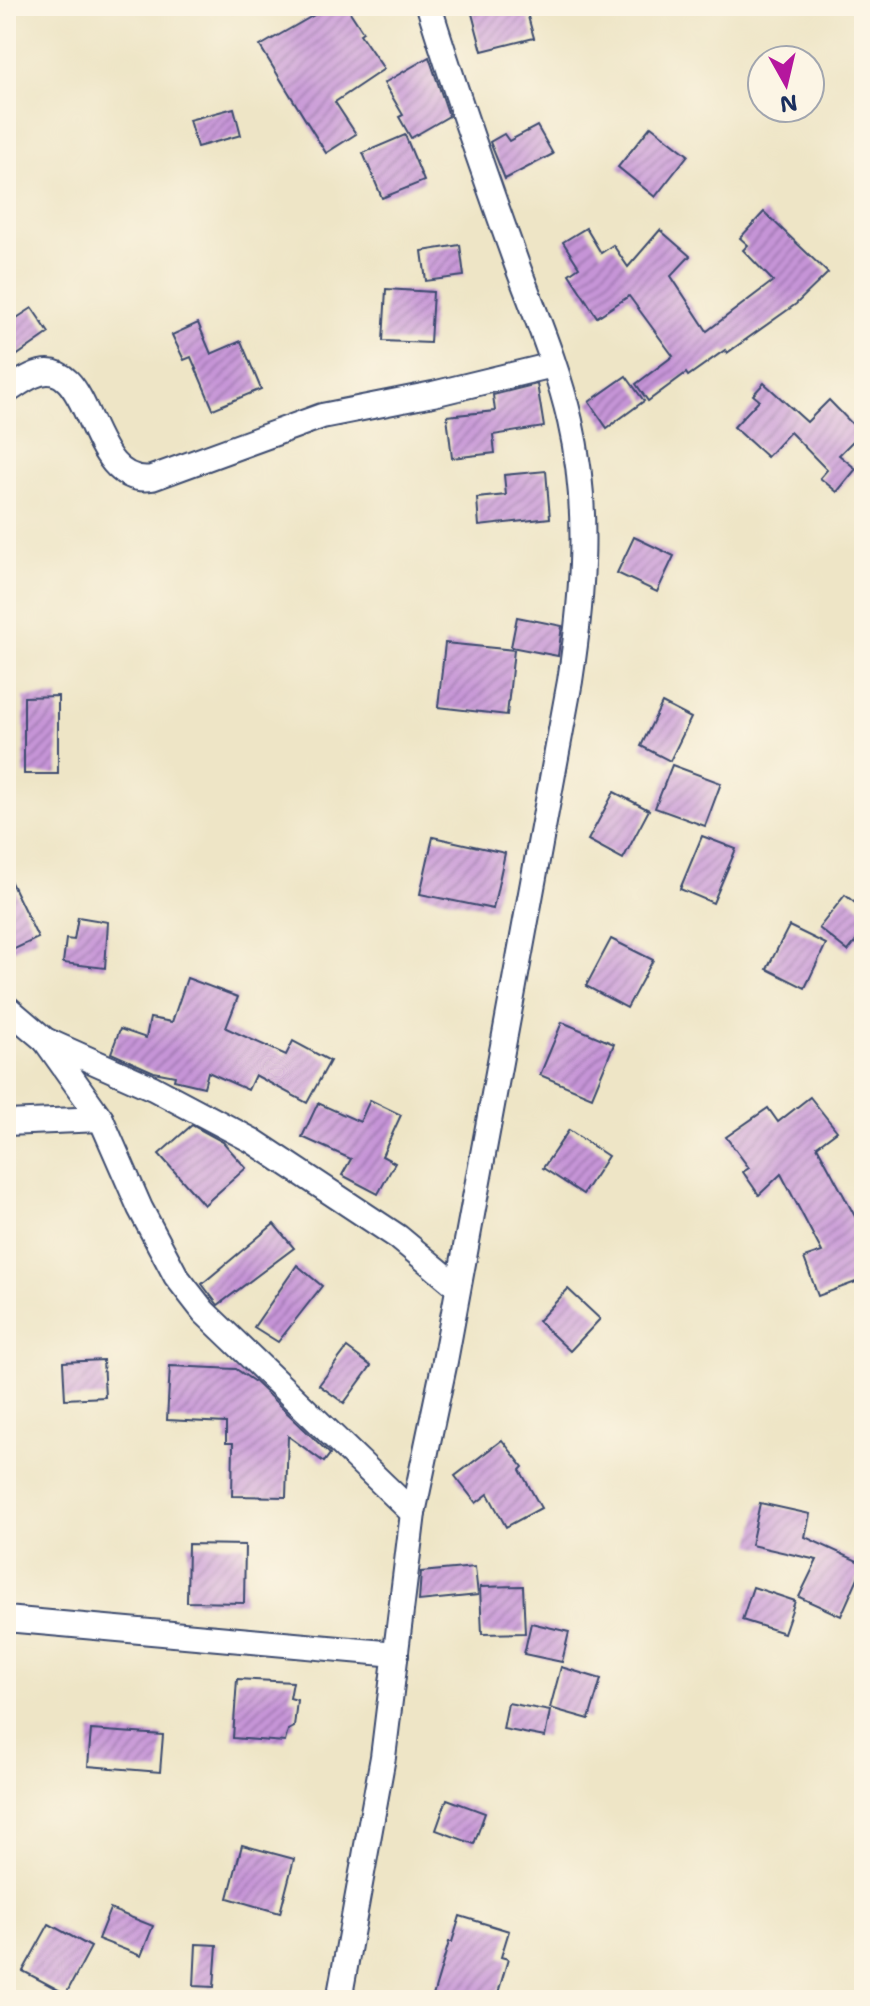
<svg xmlns="http://www.w3.org/2000/svg" width="870" height="2006" font-family="'Shantell Sans',sans-serif">
  <defs>
    <pattern id="building-hatch" width="6" height="6" patternUnits="userSpaceOnUse" patternTransform="scale(2)"><rect width="6" height="6" fill="#c694d7"/><path d="M-1 1l2-2M0 6l6-6M5 7l2-2" fill="none" stroke="#a079b2"/></pattern>
  </defs>
  <rect width="100%" height="100%" fill="#fcf5e5"/>
  <filter id="ink" filterUnits="userSpaceOnUse"><feTurbulence type="fractalNoise" baseFrequency=".0125" numOctaves="2"/><feDisplacementMap in="SourceGraphic" scale="16" xChannelSelector="R" yChannelSelector="G"/><feConvolveMatrix kernelMatrix="1 2 1 2 8 2 1 2 1" color-interpolation-filters="sRGB"/></filter>
  <filter id="wash" filterUnits="userSpaceOnUse"><feTurbulence type="fractalNoise" baseFrequency=".006" numOctaves="4" result="noise"/><feDisplacementMap in="SourceGraphic" scale="32" xChannelSelector="R" yChannelSelector="G"/><feGaussianBlur stdDeviation="1.8" result="paint"/><feColorMatrix in="noise" values="0 0 0 0 0 0 0 0 0 0 0 0 0 0 0 0 0 1.4 0 .05"/><feComposite in="paint" operator="in"/></filter>
  <g filter="url(#wash)">
    <rect width="100%" height="100%" fill="#eee5c6"/>
    <g id="blocks">
      <g fill="url(#building-hatch)">
        <path d="M 330,6 L 346,6 L 363,32 L 360,34 L 384,69 L 335,102 L 356,134 L 326,153 L 260,46 Z"/>
        <path d="M 470,6 L 525,6 L 534,38 L 482,51 Z"/>
        <path d="M 429,57 L 449,116 L 411,138 L 399,117 L 403,115 L 384,83 Z"/>
        <path d="M 234,108 L 241,135 L 197,147 L 189,120 Z"/>
        <path d="M 537,126 L 553,154 L 505,179 L 490,142 L 504,134 L 509,141 Z"/>
        <path d="M 651,126 L 688,155 L 655,197 L 618,167 Z"/>
        <path d="M 405,135 L 424,181 L 382,198 L 363,153 Z"/>
        <path d="M 764,212 L 828,273 L 796,304 L 727,353 L 725,350 L 688,376 L 686,373 L 648,401 L 636,384 L 673,356 L 629,296 L 597,317 L 569,274 L 579,267 L 563,242 L 586,228 L 601,253 L 613,245 L 628,267 L 660,230 L 690,256 L 671,276 L 707,331 L 773,281 L 743,250 L 748,245 L 740,238 Z"/>
        <path d="M 460,245 L 464,276 L 426,281 L 422,251 Z"/>
        <path d="M 386,289 L 433,292 L 430,343 L 383,341 Z"/>
        <path d="M 32,308 L 49,333 L 6,363 L 6,325 Z"/>
        <path d="M 198,323 L 211,354 L 241,341 L 261,389 L 213,409 L 191,357 L 184,360 L 172,335 Z"/>
        <path d="M 626,376 L 644,401 L 607,428 L 589,402 Z"/>
        <path d="M 764,383 L 807,422 L 829,400 L 861,433 L 839,455 L 856,469 L 837,492 L 820,478 L 827,470 L 790,432 L 767,457 L 734,427 L 759,400 L 753,395 Z"/>
        <path d="M 537,384 L 544,427 L 493,435 L 495,453 L 452,458 L 447,416 L 495,411 L 493,395 Z"/>
        <path d="M 546,471 L 550,518 L 479,526 L 477,498 L 506,495 L 504,475 Z"/>
        <path d="M 634,537 L 674,556 L 657,592 L 617,573 Z"/>
        <path d="M 517,617 L 562,626 L 558,656 L 511,647 Z"/>
        <path d="M 445,643 L 514,650 L 507,715 L 438,707 Z"/>
        <path d="M 58,696 L 58,774 L 24,774 L 24,697 Z"/>
        <path d="M 662,703 L 691,718 L 670,761 L 641,746 Z"/>
        <path d="M 672,765 L 721,783 L 705,826 L 655,808 Z"/>
        <path d="M 614,792 L 649,810 L 623,859 L 588,840 Z"/>
        <path d="M 702,836 L 736,849 L 713,903 L 680,889 Z"/>
        <path d="M 433,837 L 505,853 L 493,909 L 420,894 Z"/>
        <path d="M 6,872 L 38,938 L 6,953 Z"/>
        <path d="M 845,895 L 864,910 L 864,931 L 848,951 L 819,928 Z"/>
        <path d="M 78,917 L 108,922 L 105,968 L 63,963 L 66,939 L 74,940 Z"/>
        <path d="M 789,926 L 826,944 L 805,988 L 767,969 Z"/>
        <path d="M 611,939 L 653,960 L 627,1008 L 586,986 Z"/>
        <path d="M 187,978 L 238,997 L 226,1028 L 286,1055 L 293,1041 L 330,1061 L 307,1103 L 255,1075 L 248,1090 L 208,1072 L 204,1087 L 174,1080 L 175,1076 L 154,1072 L 111,1053 L 120,1029 L 146,1038 L 150,1018 L 172,1022 Z"/>
        <path d="M 562,1022 L 614,1044 L 592,1097 L 540,1075 Z"/>
        <path d="M 810,1097 L 837,1131 L 817,1146 L 864,1233 L 864,1279 L 818,1296 L 804,1258 L 822,1252 L 781,1174 L 759,1195 L 743,1172 L 749,1168 L 726,1137 L 768,1108 L 778,1122 Z"/>
        <path d="M 370,1100 L 401,1115 L 382,1156 L 395,1163 L 378,1194 L 342,1175 L 351,1159 L 302,1137 L 318,1103 L 360,1122 Z"/>
        <path d="M 192,1125 L 223,1142 L 246,1168 L 204,1205 L 159,1154 Z"/>
        <path d="M 569,1130 L 608,1156 L 583,1194 L 543,1168 Z"/>
        <path d="M 274,1224 L 294,1248 L 218,1305 L 202,1284 Z"/>
        <path d="M 297,1265 L 322,1286 L 278,1342 L 254,1327 Z"/>
        <path d="M 568,1289 L 600,1319 L 570,1351 L 538,1321 Z"/>
        <path d="M 347,1348 L 371,1366 L 344,1403 L 319,1385 Z"/>
        <path d="M 103,1360 L 105,1397 L 65,1399 L 63,1362 Z"/>
        <path d="M 170,1366 L 236,1369 L 255,1382 L 330,1454 L 324,1462 L 288,1436 L 286,1497 L 232,1496 L 233,1443 L 226,1443 L 226,1423 L 167,1420 Z"/>
        <path d="M 502,1440 L 523,1467 L 520,1470 L 541,1508 L 506,1527 L 488,1494 L 476,1503 L 455,1476 Z"/>
        <path d="M 760,1503 L 810,1514 L 805,1537 L 864,1564 L 841,1616 L 799,1597 L 817,1560 L 751,1545 Z"/>
        <path d="M 188,1544 L 245,1545 L 244,1603 L 187,1602 Z"/>
        <path d="M 475,1567 L 478,1595 L 419,1601 L 421,1572 Z"/>
        <path d="M 523,1586 L 525,1633 L 482,1634 L 480,1587 Z"/>
        <path d="M 753,1587 L 795,1601 L 784,1633 L 742,1620 Z"/>
        <path d="M 531,1623 L 569,1632 L 562,1662 L 524,1654 Z"/>
        <path d="M 561,1667 L 601,1679 L 589,1719 L 550,1708 Z"/>
        <path d="M 237,1679 L 293,1682 L 290,1698 L 297,1700 L 294,1727 L 288,1730 L 285,1742 L 233,1738 Z"/>
        <path d="M 508,1703 L 550,1711 L 545,1737 L 503,1729 Z"/>
        <path d="M 91,1730 L 163,1735 L 160,1772 L 88,1766 Z"/>
        <path d="M 447,1799 L 485,1813 L 474,1844 L 436,1830 Z"/>
        <path d="M 242,1845 L 294,1859 L 280,1913 L 228,1898 Z"/>
        <path d="M 110,1909 L 153,1926 L 141,1956 L 98,1939 Z"/>
        <path d="M 460,1916 L 509,1931 L 501,1957 L 508,1959 L 496,2000 L 448,2000 L 433,1996 L 449,1942 L 452,1942 Z"/>
        <path d="M 49,1924 L 91,1947 L 66,1994 L 23,1971 Z"/>
        <path d="M 196,1944 L 217,1945 L 214,1987 L 194,1986 Z"/>
      </g>
    </g>
  </g>
  <g filter="url(#ink)">
    <use href="#blocks" fill-opacity="0" stroke="#3b4a6e" stroke-width="2"/>
    <g fill="none" stroke-linecap="round" stroke-linejoin="round">
      <defs>
        <g id="street">
          <path d="M 6,392 C 14,387 23,380 32,376 C 95,347 84,488 152,478 L 322,416 L 433,394 L 553,365"/>
          <path d="M 6,1007 L 45,1040 L 153,1088 L 253,1141 L 398,1237 L 458,1287"/>
          <path d="M 45,1040 L 101,1119 L 140,1208 L 176,1276 L 204,1312 L 413,1513"/>
          <path d="M 6,1123 L 101,1119"/>
          <path d="M 6,1619 L 396,1654"/>
          <path d="M 339,2000 L 383,1757 L 413,1513 L 445,1361 L 570,681 C 583,595 590,507 570,421 C 558,368 536,316 517,265 C 486,179 456,94 429,6"/>
        </g>
      </defs>
      <use href="#street" stroke="#3b4a6e" stroke-width="28"/>
      <use href="#street" stroke="#fff" stroke-width="24"/>
    </g>
  </g>
  <rect width="870" height="2006" fill="none" stroke="#fcf5e5" stroke-width="32"/>
  <g transform="translate(786 84) rotate(172)"><circle r="38" fill="#fcf5e5" stroke="#a2a6af" stroke-width="2"/>
  <path d="M0-6L14 30L0 20L-14 30Z" fill="#b5179e"/>
  <text y="-12" font-size="22" font-weight="bold" text-anchor="middle" fill="#1b2f5e">N</text>
  </g>
</svg>
